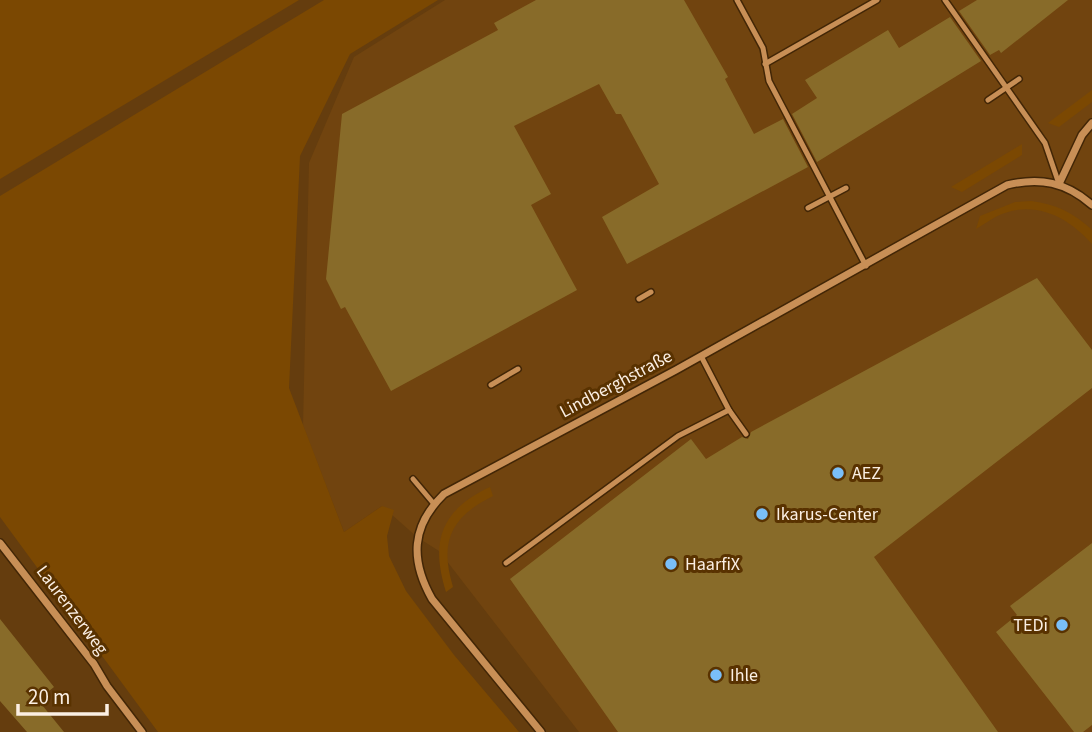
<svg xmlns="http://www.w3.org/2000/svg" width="1092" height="732" font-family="'Source Sans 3',sans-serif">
  <rect width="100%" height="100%" fill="#653d0e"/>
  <path fill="#71440f" d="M 445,0 L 1092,0 L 1092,732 L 579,732 L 439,551 L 417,537 L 382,506 L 344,532 L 303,426 L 309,163 L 354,57 Z"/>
  <g fill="#7b4802">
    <path d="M 0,0 L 299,0 L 0,179 Z"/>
    <path d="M 324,0 L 438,0 L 350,54 L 300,156 L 289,388 L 344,532 L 382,506 L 394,510 L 387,536 L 389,556 L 406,591 L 454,655 L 519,732 L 158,732 L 0,517 L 0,196 Z"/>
    <path d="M 1092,90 L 1092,102 L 1059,127 L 1048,123 Z"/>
    <path d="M 1022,144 L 1022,155 L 962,192 L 951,187 Z"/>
    <path d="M 1031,201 C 1056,204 1074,213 1092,230 L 1092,244 C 1070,219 1039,201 1005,213 C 995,216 985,224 976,229 L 980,216 L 1015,202 Z"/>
    <path d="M 490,487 L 493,496 C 451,517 439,541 453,587 L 446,592 C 430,541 441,510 490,487 Z"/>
  </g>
  <g fill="#886b29">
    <path d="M 536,0 L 684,0 L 728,77 L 725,79 L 754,134 L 783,119 L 808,167 L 627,264 L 602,217 L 659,184 L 621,114 L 616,114 L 599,84 L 514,126 L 551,194 L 531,205 L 577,290 L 391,391 L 345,307 L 341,309 L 326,279 L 342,114 L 498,30 L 494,23 Z"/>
    <path d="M 977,0 L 1068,0 L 1001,53 L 999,50 L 990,55 L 959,11 Z"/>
    <path d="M 950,17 L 981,61 L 817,162 L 792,114 L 817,98 L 805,80 L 888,30 L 899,48 Z"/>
    <path d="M 1037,278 L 1092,350 L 1092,388 L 874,557 L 998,732 L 618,732 L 510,579 L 691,439 L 706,459 L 742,437 L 748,439 L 751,432 Z"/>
    <path d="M 1092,543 L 1092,725 L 1083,732 L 1074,732 L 996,632 L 1017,615 L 1010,606 Z"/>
    <path d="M 0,619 L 54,687 L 38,700 L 64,732 L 27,732 L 0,701 Z"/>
  </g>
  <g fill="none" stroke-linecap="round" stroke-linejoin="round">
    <defs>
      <g id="lane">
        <path d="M 737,0 L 763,48 L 769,81 L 866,266"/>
        <path d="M 945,0 L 1045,143 L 1059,184"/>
        <path d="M 765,64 L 877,0"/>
        <path d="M 988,100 L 1019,79"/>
        <path d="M 808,208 L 846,188"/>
        <path d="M 639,299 L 651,292"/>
        <path d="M 701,356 L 729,410 L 746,434"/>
        <path d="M 491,385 L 518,369"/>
        <path d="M 413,479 L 434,504"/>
        <path d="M 506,563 L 678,436 L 729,410"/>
      </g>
      <g id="street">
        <path d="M 1059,184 L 1082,135 L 1092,123"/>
        <path d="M 0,543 L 94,664 L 107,686 L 142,732"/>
        <path d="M 541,732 L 432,599 C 410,560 411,526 444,494 L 676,370 L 1007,185 C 1040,177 1066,182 1092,205"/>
      </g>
    </defs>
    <use href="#lane" stroke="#422606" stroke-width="8"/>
    <use href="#street" stroke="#422606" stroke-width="10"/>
    <use href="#lane" stroke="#c88f56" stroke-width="5"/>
    <use href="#street" stroke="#c88f56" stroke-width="7"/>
  </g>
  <g fill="#7abff8" stroke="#593200" stroke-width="2.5">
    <circle cx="838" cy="473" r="7"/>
    <circle cx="762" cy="514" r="7"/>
    <circle cx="671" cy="564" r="7"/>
    <circle cx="1062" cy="625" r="7"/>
    <circle cx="716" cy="675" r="7"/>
  </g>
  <g text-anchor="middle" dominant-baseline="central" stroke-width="6" stroke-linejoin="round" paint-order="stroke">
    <g font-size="18" fill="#fbefe3" stroke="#593200">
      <text transform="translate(616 384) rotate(-28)">Lindberghstraße</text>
      <text transform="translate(72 610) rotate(53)">Laurenzerweg</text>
    </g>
    <g font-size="18" fill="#fbefe3" stroke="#593200" text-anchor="start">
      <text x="852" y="473">AEZ</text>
      <text x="776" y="514">Ikarus-Center</text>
      <text x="685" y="564">HaarfiX</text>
      <text x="1048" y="625" text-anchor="end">TEDi</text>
      <text x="730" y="675">Ihle</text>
    </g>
  </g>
  <path d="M18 704v10h89v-10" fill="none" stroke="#fbefe3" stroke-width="3.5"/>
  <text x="28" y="704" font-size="21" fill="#fbefe3" stroke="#593200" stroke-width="5" paint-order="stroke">20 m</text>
</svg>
